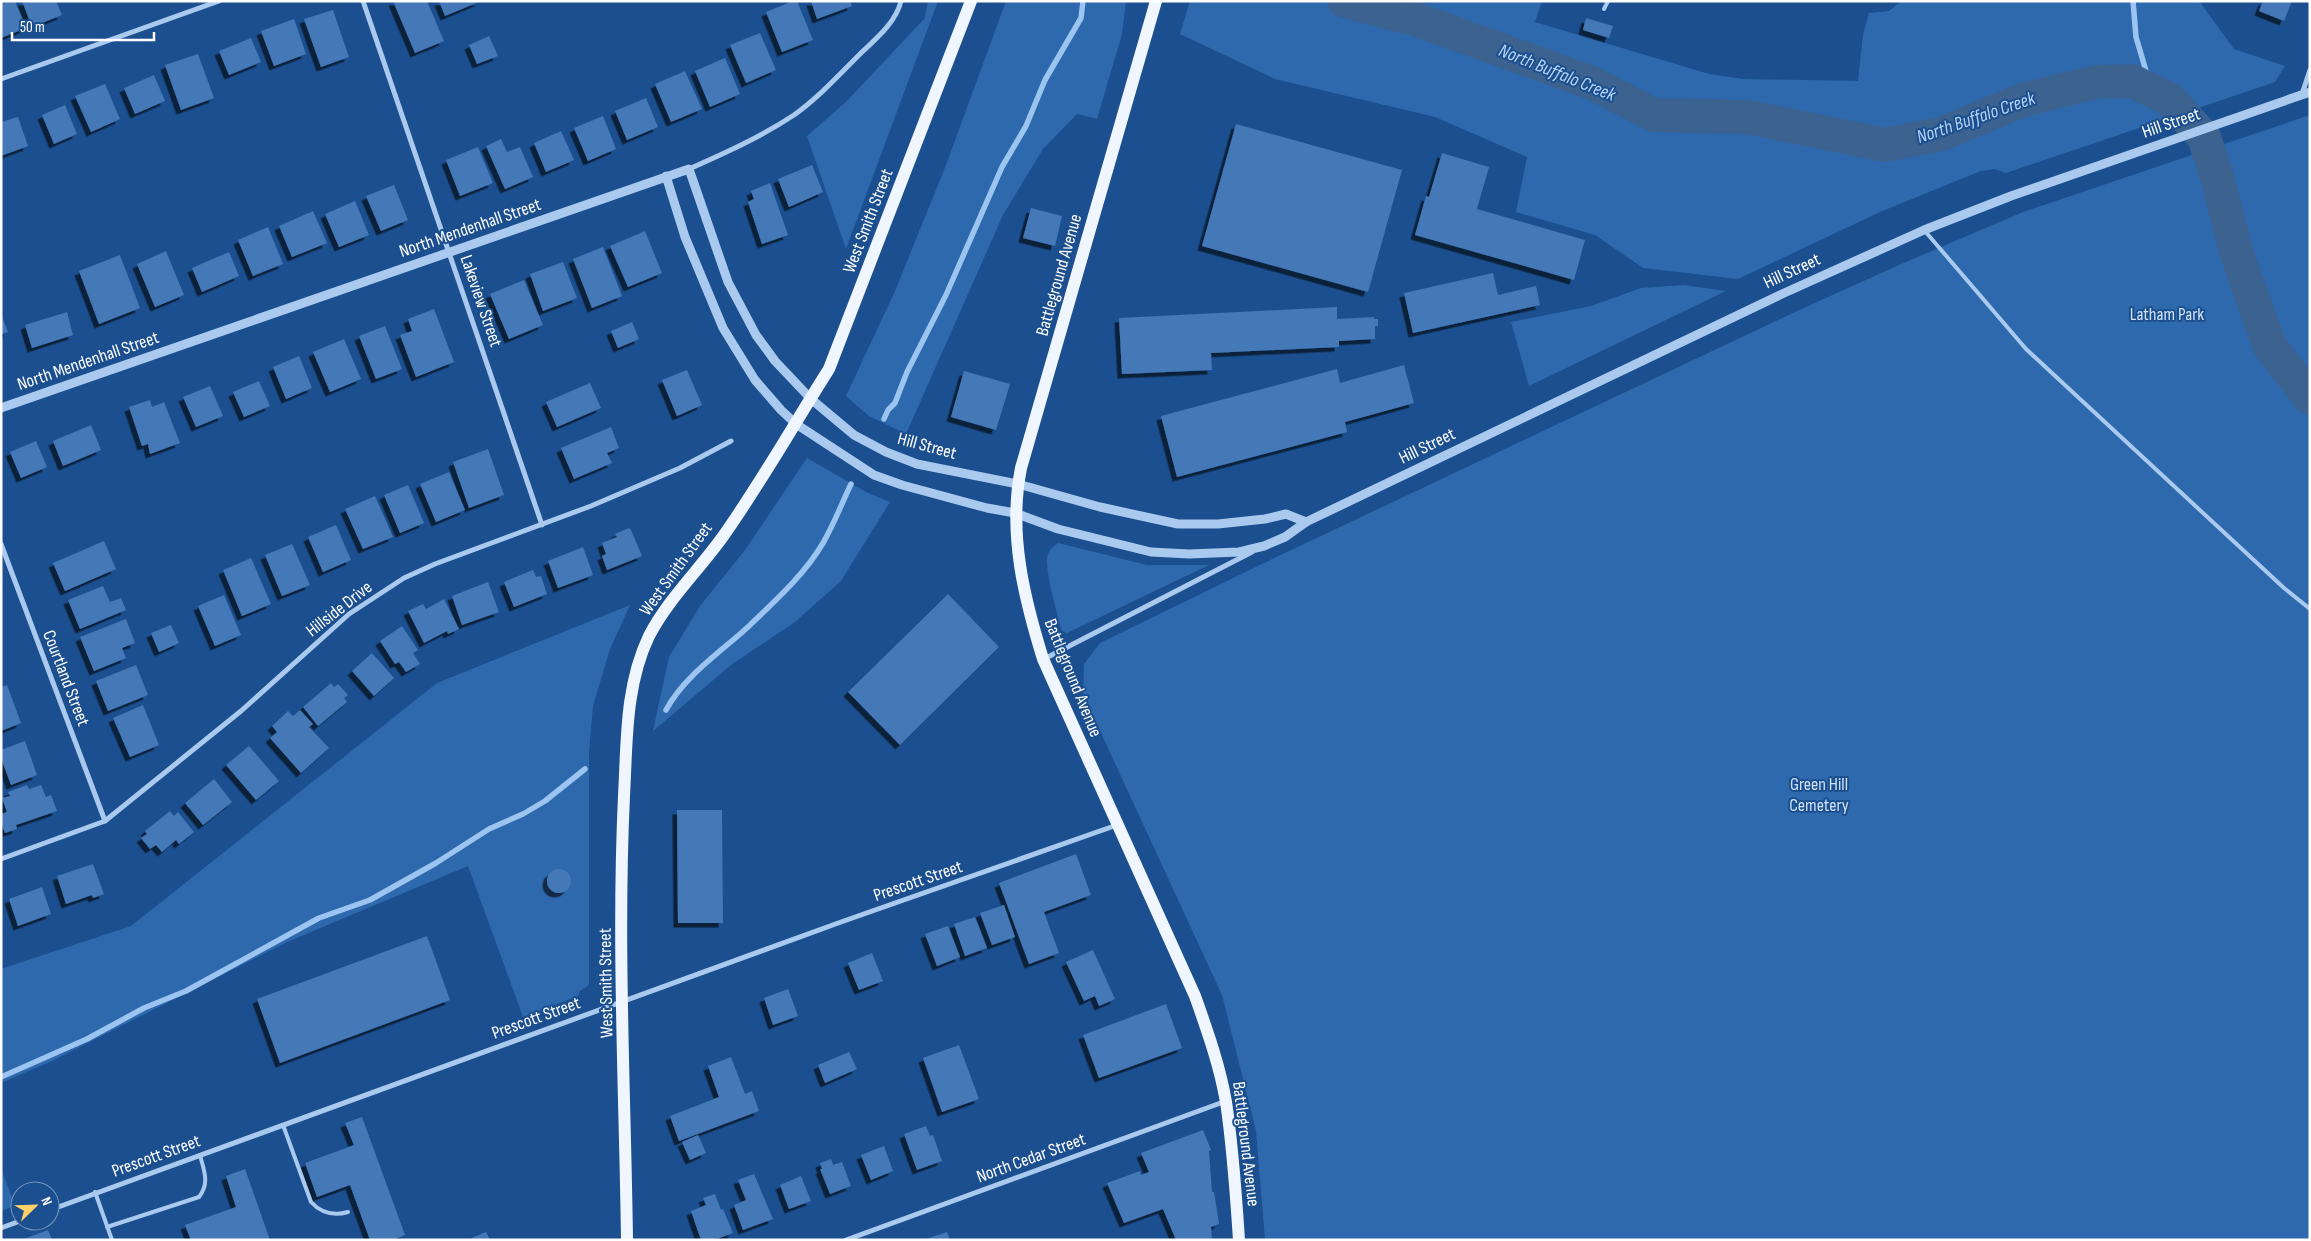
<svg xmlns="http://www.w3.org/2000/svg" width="2311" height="1241" font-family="'Sofia Sans Condensed',sans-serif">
  <defs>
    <filter id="shadow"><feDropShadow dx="-4.5" dy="4.5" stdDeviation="0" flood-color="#0009"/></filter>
  </defs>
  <rect width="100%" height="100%" fill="#1b4f8f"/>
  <g fill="#2e69ad">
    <path d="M 928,1 L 938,1 L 846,249 L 807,136 L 846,102 L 925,18 Z"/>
    <path d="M 1006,1 L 1126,1 L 1122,34 L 1097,119 L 1077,114 L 1043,149 L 1003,215 L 906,434 L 869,416 L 846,396 L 895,291 L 946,165 Z"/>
    <path d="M 1190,1 L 1542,1 L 1535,22 L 1709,74 L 1743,79 L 1858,81 L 1863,35 L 1869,13 L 1889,11 L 1902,1 L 2199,1 L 2234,49 L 2285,66 L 2275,82 L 2006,173 L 1994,169 L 1981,171 L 1880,212 L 1738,279 L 1643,268 L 1595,235 L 1516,212 L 1527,157 L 1435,117 L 1275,79 L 1180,34 Z"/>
    <path d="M 2310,115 L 2310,1240 L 1265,1240 L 1256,1131 L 1222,995 L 1083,694 L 1084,664 L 1100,643 L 1266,562 L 1797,311 L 1899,265 L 2023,212 Z"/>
    <path d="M 1684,285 L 1726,291 L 1529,386 L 1511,322 L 1591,306 L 1641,288 Z"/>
    <path d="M 807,458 L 866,492 L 890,502 L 841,581 L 795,622 L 731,665 L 653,731 L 669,657 L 700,606 L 745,550 Z"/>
    <path d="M 1058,543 L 1147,565 L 1209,565 L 1067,633 L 1062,631 C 1058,617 1043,566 1048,554 C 1050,549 1054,546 1058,543 Z"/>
    <path d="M 630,605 L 610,649 L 593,706 L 589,752 L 589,985 L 580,991 L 578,996 L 523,1017 L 468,866 L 287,942 L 52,1061 L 1,1083 L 1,969 L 131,926 L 437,683 Z"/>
    <path d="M 1,1168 L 15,1206 L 1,1211 Z"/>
  </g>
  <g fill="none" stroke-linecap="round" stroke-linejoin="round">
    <g stroke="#9cc4f0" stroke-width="5.5">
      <path d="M 2133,1 L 2136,37 L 2146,71 L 2169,99"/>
      <path d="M 884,419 L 888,410 L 895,403 L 907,372 L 946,295 L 1002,167 L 1026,126 L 1045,80 L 1081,18 L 1083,1"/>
      <path d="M 666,710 C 685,675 721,652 749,626 C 775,601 805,574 823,543 C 834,524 842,503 851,484"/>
      <path d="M 1,1077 L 87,1039 L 144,1008 L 186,991 L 319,918 L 370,900 L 436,863 L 489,829 L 523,814 L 545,801 L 585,769"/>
    </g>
    <path stroke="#3c6290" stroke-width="34" d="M 1345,1 L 1415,19 L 1592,83 L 1654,115 L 1748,117 L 1885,145 L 1941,134 L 2023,100 L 2096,82 L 2132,81 L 2169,99 L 2204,137 L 2217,177 L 2236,251 L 2269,345 L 2310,398"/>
  </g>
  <g fill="#4478b7" filter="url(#shadow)">
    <path d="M 1,1 L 15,1 L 26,28 L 1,38 Z"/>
    <path d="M 22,1 L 56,1 L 62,15 L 32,27 Z"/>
    <path d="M 393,1 L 427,1 L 444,41 L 415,53 Z"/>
    <path d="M 439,1 L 481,1 L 445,16 Z"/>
    <path d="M 793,1 L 797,1 L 813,40 L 782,52 L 766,12 Z"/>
    <path d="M 811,1 L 850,1 L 852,6 L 817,19 Z"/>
    <path d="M 2263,1 L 2292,1 L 2284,21 L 2259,11 Z"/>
    <path d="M 333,10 L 349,57 L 321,67 L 304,19 Z"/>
    <path d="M 1586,18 L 1613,26 L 1609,38 L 1583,30 Z"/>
    <path d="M 294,19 L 306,54 L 274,66 L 261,31 Z"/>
    <path d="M 760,33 L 776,70 L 746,83 L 730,45 Z"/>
    <path d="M 489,36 L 498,56 L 477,64 L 469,45 Z"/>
    <path d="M 251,38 L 261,62 L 229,75 L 219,51 Z"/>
    <path d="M 198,54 L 214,98 L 181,110 L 165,65 Z"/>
    <path d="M 725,58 L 740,94 L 710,107 L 695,71 Z"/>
    <path d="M 685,71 L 702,109 L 671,122 L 655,84 Z"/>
    <path d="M 154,75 L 165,101 L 135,114 L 124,88 Z"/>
    <path d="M 105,84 L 120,119 L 91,132 L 75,96 Z"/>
    <path d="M 646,98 L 658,127 L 627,140 L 615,111 Z"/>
    <path d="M 65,105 L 77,134 L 54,144 L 42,115 Z"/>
    <path d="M 603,116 L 616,149 L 588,161 L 574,128 Z"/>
    <path d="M 18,117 L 28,146 L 1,156 L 1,122 Z"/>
    <path d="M 1236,124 L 1402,170 L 1368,292 L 1202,246 Z"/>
    <path d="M 561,131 L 574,160 L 546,172 L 534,143 Z"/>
    <path d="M 501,139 L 507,152 L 520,147 L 533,177 L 505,189 L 486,146 Z"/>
    <path d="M 478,147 L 493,183 L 460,196 L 446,160 Z"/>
    <path d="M 1442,153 L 1489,167 L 1477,209 L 1585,240 L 1574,280 L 1415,235 L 1426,196 L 1429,197 Z"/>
    <path d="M 812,165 L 823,192 L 789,207 L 778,179 Z"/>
    <path d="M 770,183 L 788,235 L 762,244 L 748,202 L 754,199 L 751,191 Z"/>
    <path d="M 394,185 L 408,220 L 381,231 L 366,196 Z"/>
    <path d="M 355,201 L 369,235 L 339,247 L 325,214 Z"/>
    <path d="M 1031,208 L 1062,216 L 1055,246 L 1023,238 Z"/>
    <path d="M 313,211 L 327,243 L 292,257 L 279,226 Z"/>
    <path d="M 268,227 L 283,264 L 253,276 L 238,240 Z"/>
    <path d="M 645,231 L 662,273 L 628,287 L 610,246 Z"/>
    <path d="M 603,247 L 622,296 L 592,308 L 573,259 Z"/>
    <path d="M 166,251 L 184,295 L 155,307 L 137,264 Z"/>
    <path d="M 229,252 L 239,276 L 202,292 L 192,268 Z"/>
    <path d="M 120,255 L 140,308 L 99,324 L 79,271 Z"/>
    <path d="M 563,262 L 577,298 L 543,311 L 530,274 Z"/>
    <path d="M 1493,273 L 1498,295 L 1536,286 L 1540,305 L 1413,333 L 1404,293 Z"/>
    <path d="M 524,280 L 543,325 L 509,339 L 490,294 Z"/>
    <path d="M 1337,307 L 1337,319 L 1374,317 L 1374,319 L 1378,319 L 1378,326 L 1375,326 L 1375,339 L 1339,341 L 1339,347 L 1211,353 L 1212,370 L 1122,374 L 1119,318 Z"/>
    <path d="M 434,309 L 454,362 L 416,377 L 400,335 L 412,331 L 408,319 Z"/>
    <path d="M 67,312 L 73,335 L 32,348 L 25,325 Z"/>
    <path d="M 1,314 L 8,332 L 1,334 Z"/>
    <path d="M 632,322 L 639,339 L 618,348 L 611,331 Z"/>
    <path d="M 385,326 L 402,369 L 376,379 L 359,336 Z"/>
    <path d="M 344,339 L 361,379 L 330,392 L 313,352 Z"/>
    <path d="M 299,356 L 312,388 L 286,399 L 273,367 Z"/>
    <path d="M 1404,365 L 1414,403 L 1345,422 L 1347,432 L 1177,477 L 1161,416 L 1337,369 L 1340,383 Z"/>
    <path d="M 687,370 L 702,405 L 677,416 L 662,380 Z"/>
    <path d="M 964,371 L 1010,384 L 996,430 L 951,417 Z"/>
    <path d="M 259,381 L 270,406 L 244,417 L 233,392 Z"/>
    <path d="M 590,383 L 601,408 L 557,427 L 546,402 Z"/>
    <path d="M 210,386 L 223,416 L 196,427 L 183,397 Z"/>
    <path d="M 150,400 L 152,407 L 164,402 L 180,443 L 150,454 L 148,444 L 142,446 L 129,407 Z"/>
    <path d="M 91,425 L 101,450 L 63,466 L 53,441 Z"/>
    <path d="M 611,427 L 619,448 L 607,453 L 612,463 L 574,479 L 561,448 Z"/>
    <path d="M 36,441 L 47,467 L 21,478 L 10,452 Z"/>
    <path d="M 488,449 L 504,495 L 469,508 L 453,462 Z"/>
    <path d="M 449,472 L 465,510 L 436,522 L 420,484 Z"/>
    <path d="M 408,485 L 424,523 L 400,533 L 384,495 Z"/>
    <path d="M 375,496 L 393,537 L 363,549 L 345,509 Z"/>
    <path d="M 336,525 L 351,560 L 323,572 L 308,537 Z"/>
    <path d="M 629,528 L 631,530 L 642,556 L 607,570 L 602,556 L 606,554 L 602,543 L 617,537 L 615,534 Z"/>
    <path d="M 104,541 L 116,569 L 65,591 L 53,563 Z"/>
    <path d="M 292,544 L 310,585 L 282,596 L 265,555 Z"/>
    <path d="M 583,547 L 593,575 L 558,588 L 548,561 Z"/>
    <path d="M 251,558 L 271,604 L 242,616 L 223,570 Z"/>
    <path d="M 533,570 L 536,577 L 541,576 L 547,594 L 514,607 L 504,582 Z"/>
    <path d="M 488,582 L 499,612 L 462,625 L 452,596 Z"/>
    <path d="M 103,586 L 110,602 L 121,598 L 126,610 L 80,629 L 68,600 Z"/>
    <path d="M 948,594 L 999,647 L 900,745 L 848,692 Z"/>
    <path d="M 224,595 L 241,635 L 215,646 L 198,606 Z"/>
    <path d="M 444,599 L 459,629 L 448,634 L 447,631 L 424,643 L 408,611 L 423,604 L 426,609 Z"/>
    <path d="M 126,619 L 135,643 L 122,648 L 126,658 L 94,671 L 80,637 Z"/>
    <path d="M 171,625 L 179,643 L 159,652 L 151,633 Z"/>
    <path d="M 402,626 L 418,650 L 413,653 L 420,664 L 406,672 L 399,662 L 395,664 L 380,641 Z"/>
    <path d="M 372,653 L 394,678 L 374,696 L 352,671 Z"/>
    <path d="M 136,665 L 148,695 L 108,711 L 96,681 Z"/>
    <path d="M 331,683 L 334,687 L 338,684 L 348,695 L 344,698 L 347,702 L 318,726 L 303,707 Z"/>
    <path d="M 7,685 L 21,723 L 1,731 L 1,687 Z"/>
    <path d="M 143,705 L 159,745 L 130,757 L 113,718 Z"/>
    <path d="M 300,710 L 313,724 L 309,727 L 329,748 L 301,773 L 270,738 L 277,732 L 272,726 L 288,711 L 293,716 Z"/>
    <path d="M 25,741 L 37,775 L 11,785 L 1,758 L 1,750 Z"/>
    <path d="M 249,746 L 279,781 L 256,800 L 226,765 Z"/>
    <path d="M 214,779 L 232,802 L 203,825 L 185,803 Z"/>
    <path d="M 27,785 L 29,789 L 41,785 L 46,797 L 51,795 L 57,811 L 16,825 L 17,829 L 5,833 L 1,823 L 1,814 L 7,812 L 2,798 L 10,796 L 8,792 Z"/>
    <path d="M 677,810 L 722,810 L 723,923 L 678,923 Z"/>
    <path d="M 170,811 L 174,816 L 178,812 L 194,832 L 179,844 L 176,840 L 162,852 L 156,845 L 150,849 L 141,838 L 147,834 L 145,831 Z"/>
    <path d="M 1076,854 L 1091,895 L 1044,912 L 1059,953 L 1029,964 L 999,883 Z"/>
    <path d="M 93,864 L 104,894 L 93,898 L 92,895 L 66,904 L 57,876 Z"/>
    <circle cx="559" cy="881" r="12"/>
    <path d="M 42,887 L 51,914 L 18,926 L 9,899 Z"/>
    <path d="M 1004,905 L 1015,937 L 992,945 L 980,913 Z"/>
    <path d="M 975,917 L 987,948 L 965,956 L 954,924 Z"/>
    <path d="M 948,926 L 960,957 L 937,966 L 925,934 Z"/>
    <path d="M 427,936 L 450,1000 L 280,1063 L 257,999 Z"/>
    <path d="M 1093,950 L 1115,999 L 1099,1006 L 1095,996 L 1084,1001 L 1066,962 Z"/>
    <path d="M 872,953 L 883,981 L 859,990 L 848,963 Z"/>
    <path d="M 788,989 L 798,1016 L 773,1025 L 764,998 Z"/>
    <path d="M 1166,1004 L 1182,1048 L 1099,1078 L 1083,1035 Z"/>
    <path d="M 959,1045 L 979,1099 L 942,1112 L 923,1058 Z"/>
    <path d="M 849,1052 L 857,1069 L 825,1083 L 818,1065 Z"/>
    <path d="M 731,1057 L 745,1094 L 752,1091 L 759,1111 L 679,1141 L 670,1116 L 719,1097 L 708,1066 Z"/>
    <path d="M 362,1117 L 405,1235 L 393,1240 L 370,1240 L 350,1185 L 317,1197 L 305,1163 L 354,1145 L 345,1123 Z"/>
    <path d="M 926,1126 L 930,1136 L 933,1135 L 942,1161 L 917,1170 L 904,1134 Z"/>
    <path d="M 1203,1130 L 1211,1150 L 1209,1151 L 1212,1192 L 1214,1192 L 1219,1224 L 1211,1227 L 1212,1240 L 1176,1240 L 1163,1209 L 1124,1223 L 1107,1183 L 1140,1171 L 1141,1175 L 1149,1172 L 1141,1153 Z"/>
    <path d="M 698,1135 L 706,1153 L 690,1160 L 682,1142 Z"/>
    <path d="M 884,1146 L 893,1171 L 871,1180 L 861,1155 Z"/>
    <path d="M 831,1159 L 833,1165 L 842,1162 L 851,1186 L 830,1194 L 820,1169 L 822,1169 L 820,1163 Z"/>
    <path d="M 245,1169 L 270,1240 L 191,1240 L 185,1225 L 236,1207 L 226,1176 Z"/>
    <path d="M 754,1174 L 773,1219 L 743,1230 L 734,1205 L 746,1200 L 738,1180 Z"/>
    <path d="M 801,1176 L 811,1201 L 789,1209 L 780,1185 Z"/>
    <path d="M 715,1194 L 721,1210 L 723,1209 L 733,1233 L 714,1240 L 701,1240 L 691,1211 L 706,1205 L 703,1198 Z"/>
    <path d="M 48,1230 L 52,1240 L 21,1240 Z"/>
    <path d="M 486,1232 L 490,1240 L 467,1240 Z"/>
    <path d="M 947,1232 L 950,1240 L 926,1240 L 926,1239 Z"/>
  </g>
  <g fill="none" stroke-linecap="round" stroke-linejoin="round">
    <g stroke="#a9c9ee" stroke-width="4">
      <path d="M 1604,9 L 1608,1"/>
      <path d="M 1924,230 L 2026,349 L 2284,588 L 2310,609"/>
      <path d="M 283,1125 L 311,1202 C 322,1214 334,1216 348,1212"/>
      <path d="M 95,1192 L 112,1240"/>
      <path d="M 107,1227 L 199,1197 C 210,1183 204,1171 200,1155"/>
    </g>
    <g stroke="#a9c9ee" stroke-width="5">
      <path d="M 363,1 L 542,525"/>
      <path d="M 1,79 L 219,1"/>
      <path d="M 2302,94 L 2310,70"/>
      <path d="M 689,169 C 725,153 761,137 794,115 C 819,97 840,74 862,52 C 877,38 896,22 901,1"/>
      <path d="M 1,544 L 105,821"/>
      <path d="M 1044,659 L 1252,552"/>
      <path d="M 1,859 L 105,821 L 241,711 L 349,614 L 404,578 L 435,564 L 591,506 L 680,468 L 731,441"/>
      <path d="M 50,1210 L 841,922 L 1117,825"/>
      <path d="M 1,1228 L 20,1221"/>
      <path d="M 846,1240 L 1226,1101"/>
    </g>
    <g stroke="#a9c9ee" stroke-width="9">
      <path d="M 666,176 L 685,237 L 723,328 L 755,380 L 781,410 L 796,424 L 874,475 L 902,485 L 987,508 L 1015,513 L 1058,529 L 1151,552 L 1189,554 L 1239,552 L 1264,546 L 1285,537 L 1306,522 L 1782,294 L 1924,230 L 2011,196 L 2310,92"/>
      <path d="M 1,408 L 689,169 L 728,282 L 756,335 L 775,361 L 811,399 L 854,435 L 886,452 L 917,464 L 1018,484 L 1100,507 L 1178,524 L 1218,524 L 1265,519 L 1286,514 L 1306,522"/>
    </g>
    <g stroke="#f0f6ff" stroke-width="12">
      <path d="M 1156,1 L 1021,468 C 1008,533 1024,598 1043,659 L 1195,996 C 1207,1030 1220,1066 1226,1102 C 1233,1148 1236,1194 1239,1240"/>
      <path d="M 627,1240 C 625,1092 617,944 624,796 C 627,742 625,686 649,636 C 668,599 700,569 724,535 C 762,481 794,424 829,369 L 971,1"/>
    </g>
  </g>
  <g text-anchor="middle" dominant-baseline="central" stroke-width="4" stroke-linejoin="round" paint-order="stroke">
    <g font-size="18" fill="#fff" stroke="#1b4f8f">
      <text transform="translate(2171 123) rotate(-19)">Hill Street</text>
      <text transform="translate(868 221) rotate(-69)">West Smith Street</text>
      <text transform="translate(470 228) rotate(-19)">North Mendenhall Street</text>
      <text transform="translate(1792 271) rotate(-25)">Hill Street</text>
      <text transform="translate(1059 275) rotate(-74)">Battleground Avenue</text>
      <text transform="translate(481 301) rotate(71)">Lakeview Street</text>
      <text transform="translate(88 361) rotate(-19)">North Mendenhall Street</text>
      <text transform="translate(927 446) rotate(15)">Hill Street</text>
      <text transform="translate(1427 446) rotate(-26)">Hill Street</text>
      <text transform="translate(676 569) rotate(-54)">West Smith Street</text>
      <text transform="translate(339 609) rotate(-38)">Hillside Drive</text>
      <text transform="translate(66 678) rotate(69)">Courtland Street</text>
      <text transform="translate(1073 678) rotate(68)">Battleground Avenue</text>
      <text transform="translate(918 881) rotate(-19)">Prescott Street</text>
      <text transform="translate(606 983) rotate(-91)">West Smith Street</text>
      <text transform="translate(536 1018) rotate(-20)">Prescott Street</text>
      <text transform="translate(1246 1144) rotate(83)">Battleground Avenue</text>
      <text transform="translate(156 1156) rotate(-20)">Prescott Street</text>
      <text transform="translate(1031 1158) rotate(-20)">North Cedar Street</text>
    </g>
    <g font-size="18" fill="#cfe3fa" stroke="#1b4f8f">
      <text x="2167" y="314">Latham Park</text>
      <text x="1819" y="784">Green Hill<tspan x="1819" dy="21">Cemetery</tspan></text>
    </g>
    <g font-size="19" font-style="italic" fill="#b5d3f5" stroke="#1b4f8f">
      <text transform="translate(1557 73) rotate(22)">North Buffalo Creek</text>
      <text transform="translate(1976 118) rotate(-19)">North Buffalo Creek</text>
    </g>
  </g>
  <rect width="2311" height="1241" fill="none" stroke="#ffffff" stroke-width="5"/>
  <g transform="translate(35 1206) rotate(67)"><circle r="24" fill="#1b4f8f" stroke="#7695bc"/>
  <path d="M0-4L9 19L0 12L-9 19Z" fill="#ffd166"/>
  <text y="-8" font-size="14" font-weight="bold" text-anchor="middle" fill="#ffffff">N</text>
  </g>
  <path d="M12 32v8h142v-8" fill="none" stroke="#ffffff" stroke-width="2.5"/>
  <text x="20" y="32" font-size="15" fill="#ffffff" stroke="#1b4f8f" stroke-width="4" paint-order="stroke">50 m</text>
</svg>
